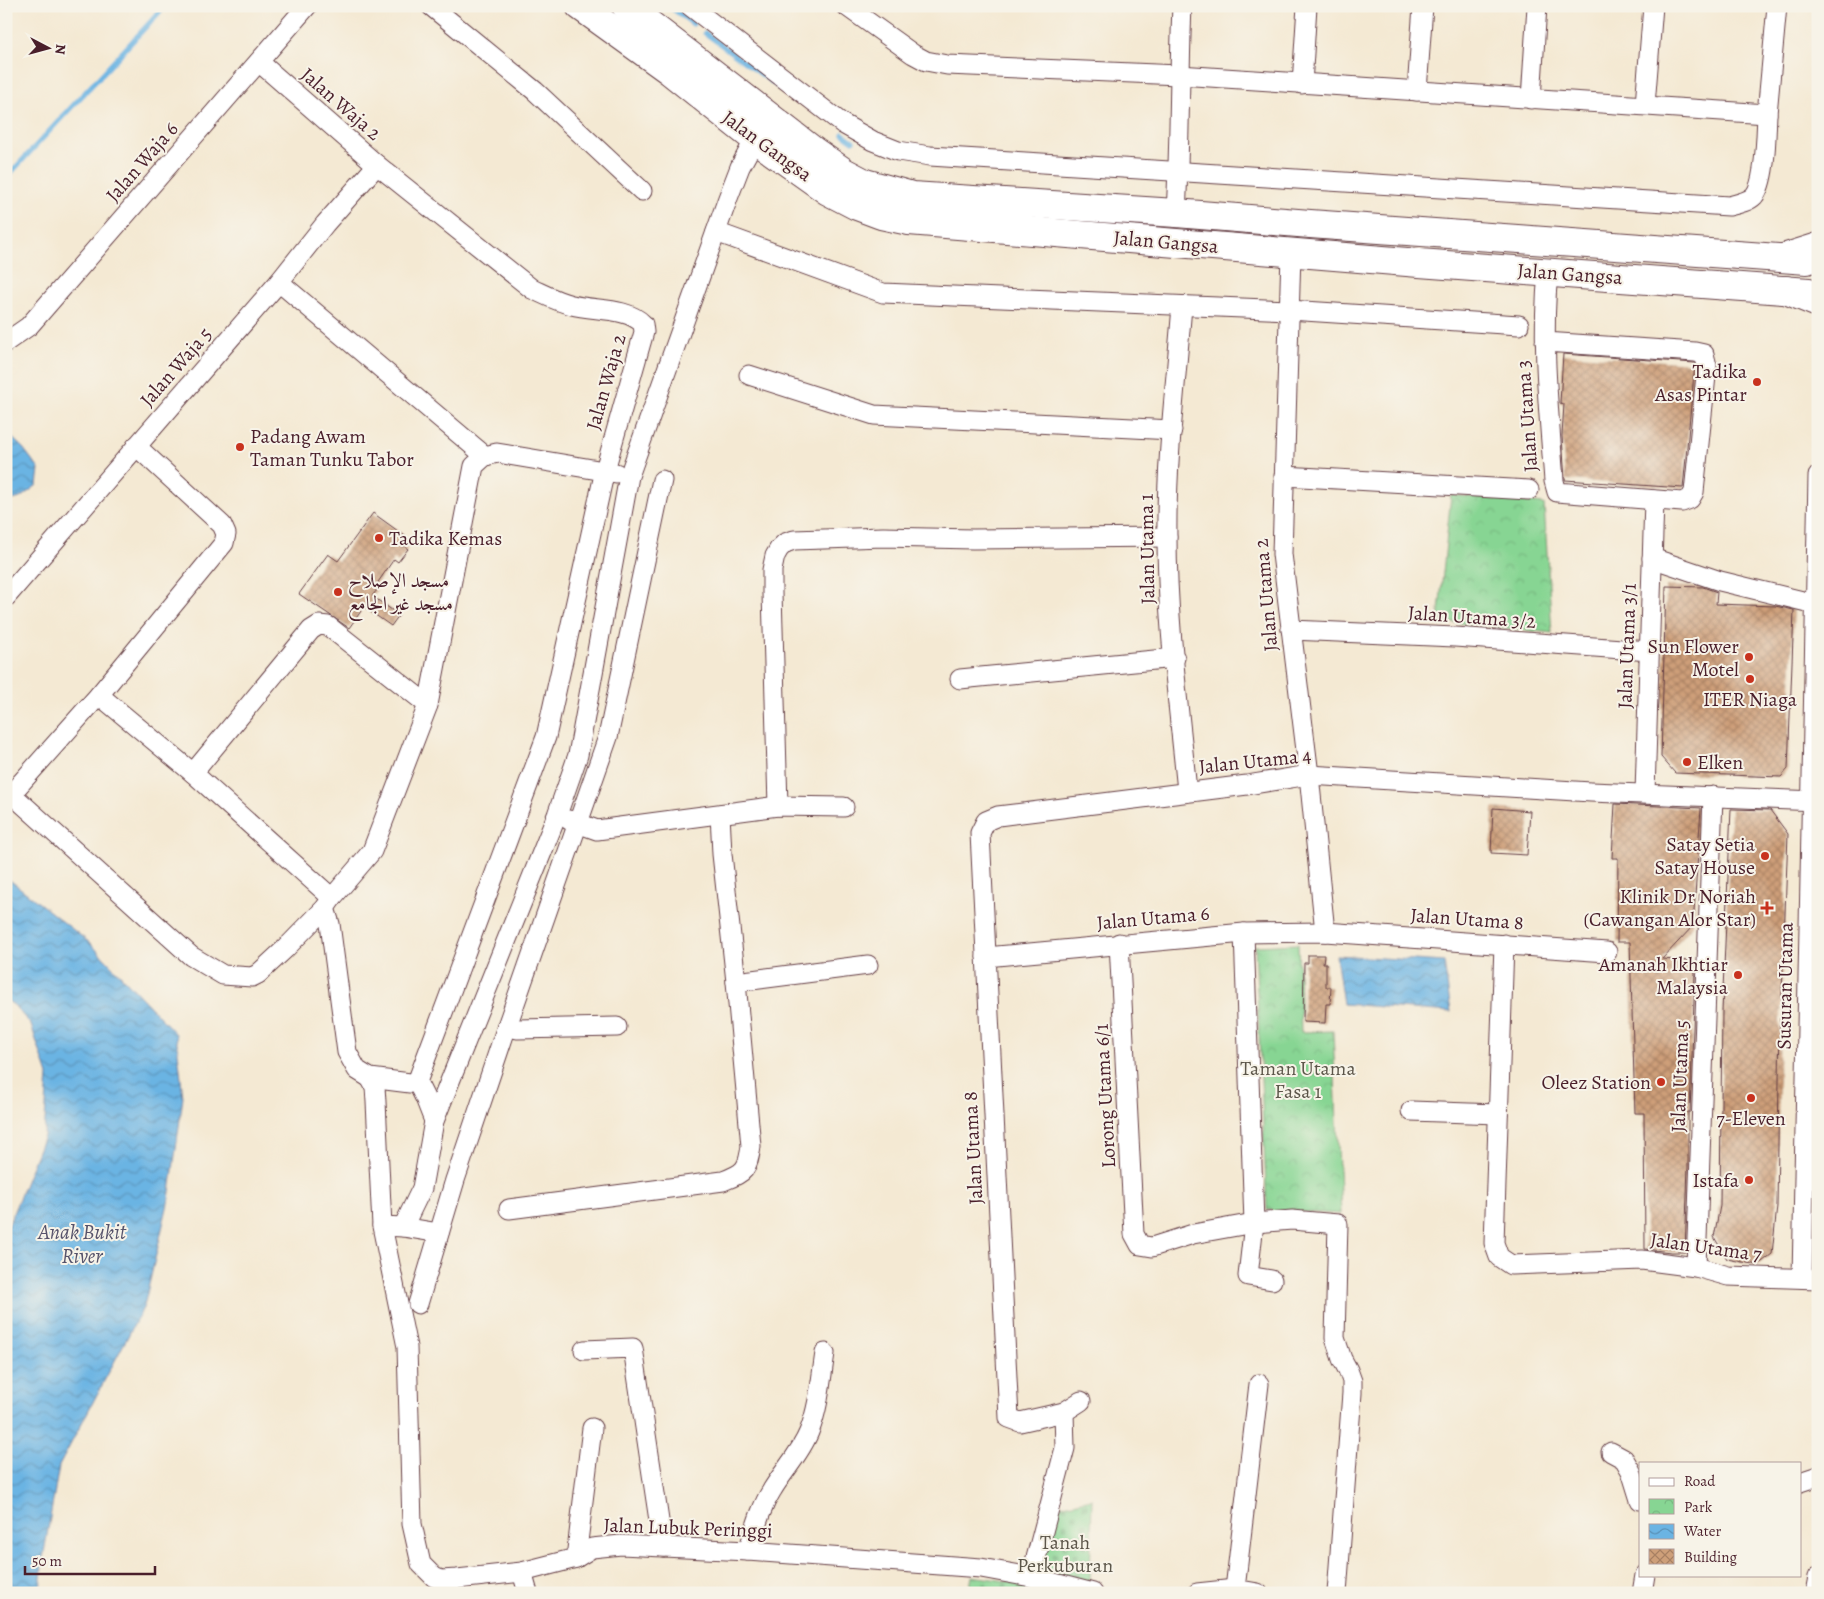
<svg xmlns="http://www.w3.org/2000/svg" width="1824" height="1599" font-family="Alegreya,Amiri,serif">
  <defs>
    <pattern id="cemetery-stones" width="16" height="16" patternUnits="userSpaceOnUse" patternTransform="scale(1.25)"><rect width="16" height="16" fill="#87d593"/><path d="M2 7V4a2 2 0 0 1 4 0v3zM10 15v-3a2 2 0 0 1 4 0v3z" fill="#76b67f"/></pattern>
    <pattern id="park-crowns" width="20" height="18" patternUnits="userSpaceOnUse" patternTransform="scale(1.25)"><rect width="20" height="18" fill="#87d593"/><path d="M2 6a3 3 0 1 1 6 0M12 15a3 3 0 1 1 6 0" fill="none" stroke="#76b67f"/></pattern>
    <pattern id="water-waves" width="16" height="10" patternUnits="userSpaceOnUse" patternTransform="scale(1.25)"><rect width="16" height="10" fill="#6bb4e3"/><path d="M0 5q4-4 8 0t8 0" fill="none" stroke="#5a92b8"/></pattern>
    <pattern id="building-cross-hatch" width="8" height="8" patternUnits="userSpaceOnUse" patternTransform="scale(1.25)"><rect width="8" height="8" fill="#ce9f79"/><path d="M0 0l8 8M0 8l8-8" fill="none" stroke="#a98163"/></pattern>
  </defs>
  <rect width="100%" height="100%" fill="#f7f3e8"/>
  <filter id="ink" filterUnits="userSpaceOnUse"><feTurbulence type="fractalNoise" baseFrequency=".02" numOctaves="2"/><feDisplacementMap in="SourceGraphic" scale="10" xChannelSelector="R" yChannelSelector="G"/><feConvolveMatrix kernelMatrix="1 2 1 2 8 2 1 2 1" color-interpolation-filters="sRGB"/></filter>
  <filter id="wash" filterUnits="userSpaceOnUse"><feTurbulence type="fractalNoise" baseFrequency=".0096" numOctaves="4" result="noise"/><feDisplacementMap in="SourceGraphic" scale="20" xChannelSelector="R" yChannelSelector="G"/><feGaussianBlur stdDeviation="1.12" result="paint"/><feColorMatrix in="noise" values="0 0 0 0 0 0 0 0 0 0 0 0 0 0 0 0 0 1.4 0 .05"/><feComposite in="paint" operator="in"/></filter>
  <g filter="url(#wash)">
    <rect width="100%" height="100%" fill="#f4e9d3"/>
    <g fill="url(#cemetery-stones)" stroke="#687a5f">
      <path d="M 1092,1499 L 1090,1584 L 1034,1572 L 1054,1507 Z"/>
      <path d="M 972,1576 L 1054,1588 L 1052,1593 L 969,1593 Z"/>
    </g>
    <g fill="url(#park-crowns)" stroke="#687a5f">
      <path d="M 1451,495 L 1544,504 L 1552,633 L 1438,621 Z"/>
      <path d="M 1298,944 L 1301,1032 L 1333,1031 L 1341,1214 L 1267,1210 L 1255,946 Z"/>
    </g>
    <g fill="url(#water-waves)" stroke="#5a6a87">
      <path d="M 6,432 L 23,448 L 39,469 L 37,485 L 20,498 L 6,502 Z"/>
      <path d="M 6,877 L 90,943 L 176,1034 L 183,1097 L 169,1199 L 144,1306 L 59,1466 L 42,1564 L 40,1593 L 6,1593 L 6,1231 L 44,1136 L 48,1075 L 31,1025 L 14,1005 L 6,1000 Z"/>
      <path d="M 1336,955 L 1444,962 L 1451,1012 L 1343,1004 Z"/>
    </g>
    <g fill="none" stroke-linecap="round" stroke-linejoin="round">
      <g stroke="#6bb4e3" stroke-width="5">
        <path d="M 669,6 L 693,24"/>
        <path d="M 705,33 L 798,101"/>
        <path d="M 843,134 L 853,141"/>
        <path d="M 6,178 L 165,6"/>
      </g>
    </g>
    <g id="blocks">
      <g fill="url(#building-cross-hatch)">
        <path d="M 1563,354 L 1695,363 L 1683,488 L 1565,480 L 1562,436 L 1564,404 L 1560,403 Z"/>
        <path d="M 373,513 L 405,536 L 400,543 L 408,549 L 398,562 L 394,559 L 374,588 L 377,590 L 372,596 L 399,615 L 391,626 L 364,607 L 349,628 L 299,594 L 328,554 L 338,561 Z"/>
        <path d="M 1666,586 L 1703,587 L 1717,592 L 1716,604 L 1775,606 L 1794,610 L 1788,769 L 1781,777 L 1675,773 L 1661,757 Z"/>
        <path d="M 1615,804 L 1701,808 L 1693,926 L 1662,959 L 1689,961 L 1695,972 L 1690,1112 L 1688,1112 L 1688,1165 L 1685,1252 L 1671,1252 L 1645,1249 L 1644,1113 L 1635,1113 L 1630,942 L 1617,942 L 1618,858 L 1612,858 Z"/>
        <path d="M 1493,808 L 1530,811 L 1527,855 L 1491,853 Z"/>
        <path d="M 1731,809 L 1770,810 L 1788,834 L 1781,1018 L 1780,1018 L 1777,1206 L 1772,1254 L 1758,1265 L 1727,1259 L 1714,1237 L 1720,1206 L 1722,1012 Z"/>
        <path d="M 1308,955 L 1324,955 L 1323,963 L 1326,963 L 1326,987 L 1331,987 L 1330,1004 L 1326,1004 L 1325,1023 L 1303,1022 L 1304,963 L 1308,963 Z"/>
      </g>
    </g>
  </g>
  <g filter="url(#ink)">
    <use href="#blocks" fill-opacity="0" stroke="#643d44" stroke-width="1"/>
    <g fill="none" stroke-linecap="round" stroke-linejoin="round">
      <defs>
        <g id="minor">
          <path d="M 431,6 L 535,91 L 642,191"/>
          <path d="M 690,6 L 843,124 L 873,141 L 898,151 L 930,156 L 1729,206 C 1737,204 1748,202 1754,196 C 1766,182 1766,134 1767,114"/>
          <path d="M 846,6 L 913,54 L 926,61 L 947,65 L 1179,75 L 1767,114 L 1777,6"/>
          <path d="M 259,62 L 377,165 L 532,289 C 545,295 558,302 572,305 C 594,311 627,307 643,324 L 644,332 L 605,470 L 546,737 L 417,1082 L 410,1083 L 370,1078 L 357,1070 L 347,1052 L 330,924 L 325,908"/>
          <path d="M 1302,84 L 1307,6"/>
          <path d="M 1417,91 L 1423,6"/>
          <path d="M 1531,99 L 1537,6"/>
          <path d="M 1645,105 L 1653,6"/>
          <path d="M 1176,213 C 1180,144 1179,75 1182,6"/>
          <path d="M 716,232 L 883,293 L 1289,310 L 1519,325"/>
          <path d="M 1291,253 L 1282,554 L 1309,775 L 1325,932"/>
          <path d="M 279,282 L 485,456"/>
          <path d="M 1182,306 C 1176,383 1166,460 1167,537 C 1167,622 1179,707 1187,791"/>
          <path d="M 6,342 L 29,326 L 307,6"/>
          <path d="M 1545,342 L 1695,352 L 1704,354 L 1707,366 L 1694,492 L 1690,499 L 1682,502 L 1557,492 L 1554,481 C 1549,412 1541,342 1548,273"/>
          <path d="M 749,375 L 874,415 L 1172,430"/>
          <path d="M 485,456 L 497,453 L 616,473"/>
          <path d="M 1284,476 L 1529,490"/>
          <path d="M 1652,558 L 1720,581 L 1815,604"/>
          <path d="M 6,597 L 279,282 L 325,224 L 377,165"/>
          <path d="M 1291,630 L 1455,637 L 1650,651"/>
          <path d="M 960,679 L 1175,658"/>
          <path d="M 99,695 L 193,773 L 332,898"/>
          <path d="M 193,773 L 311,630 L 319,625 L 328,626 L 428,705"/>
          <path d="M 6,789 L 191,956 L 223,975 L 252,977 L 258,974 L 285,949 L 325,908 L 332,898 L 372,851 L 428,705 L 474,466 L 485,456"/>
          <path d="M 12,793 L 99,695 L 224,543 L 226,534 L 222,525 L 136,446"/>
          <path d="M 1645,793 L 1654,500"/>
          <path d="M 778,806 L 772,593 L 772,570 L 775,556 L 779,549 L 785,543 L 794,540 L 883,537 L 973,539 L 1167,537"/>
          <path d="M 569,820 L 597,830 L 778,806 L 844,807"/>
          <path d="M 1244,933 L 1254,1223 L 1248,1276 L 1272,1280"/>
          <path d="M 1119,943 L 1134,1234 L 1140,1245 L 1152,1247 L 1193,1234 L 1254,1223 L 1292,1220 L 1338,1224 L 1335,1338 L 1342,1359 L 1348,1370 L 1352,1381 L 1352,1393 L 1337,1593"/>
          <path d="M 1504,944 L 1494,1243 L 1499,1257 L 1511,1265 L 1642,1260 L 1696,1267 L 1728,1276 L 1818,1279"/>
          <path d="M 986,957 L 1244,933 L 1325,932 L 1607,952"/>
          <path d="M 736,982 L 868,965"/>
          <path d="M 507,1026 L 517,1029 L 617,1027"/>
          <path d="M 370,1078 L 375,1087 L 376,1102 L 382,1226 L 407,1347 L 412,1524 L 421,1564 L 434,1577 L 441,1580 L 457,1579 L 522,1572 L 576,1558 L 592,1548 L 621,1545 L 748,1551 L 981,1568 L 1031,1577 L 1093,1593"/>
          <path d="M 417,1082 L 425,1098 L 434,1121"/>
          <path d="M 1411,1111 L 1498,1114"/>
          <path d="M 509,1209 L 723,1181 C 745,1173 748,1169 751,1146 L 736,982 L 722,854 L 720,814"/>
          <path d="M 382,1226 L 403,1227 L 422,1188 L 434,1121 L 557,815 L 578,755 L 629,476 L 728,198 L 740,167 L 755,139"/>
          <path d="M 403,1227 L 439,1233"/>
          <path d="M 1696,1267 L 1713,796"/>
          <path d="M 1802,1278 L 1818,476"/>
          <path d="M 418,1304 L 455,1180 L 507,1026 L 608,737 L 662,480"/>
          <path d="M 584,1350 L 633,1348 L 663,1547"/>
          <path d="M 1081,1401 L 1064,1412 L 1020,1422 L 1009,1418 L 980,833 L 986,821 L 998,816 L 1247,785 L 1309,775 L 1591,792 L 1818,801"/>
          <path d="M 1611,1452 L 1624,1459 L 1631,1471 L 1640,1500"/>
          <path d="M 1800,1482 L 1818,1476"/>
          <path d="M 748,1551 C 755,1530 760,1509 772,1490 C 784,1470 800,1454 809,1432 C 819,1407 821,1379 825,1353"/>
          <path d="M 576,1558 L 592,1428"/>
          <path d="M 522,1572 L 528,1593"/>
          <path d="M 1031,1577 L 1065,1448 L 1064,1412"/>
          <path d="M 1235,1589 L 1259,1384"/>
          <path d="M 1197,1593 L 1235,1589 L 1258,1593"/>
          <path d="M 1642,1593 L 1645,1575"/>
          <path d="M 1815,1593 L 1818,1577"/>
        </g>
        <g id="secondary">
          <path d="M 580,6 L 670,71 L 755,139 L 828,191 L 857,206 L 881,215 L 909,221 L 1419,263 L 1809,292"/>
          <path d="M 626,6 L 815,152 L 844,172 L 865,183 L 912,196 L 1176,213 L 1310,224 L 1807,260"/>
        </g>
        <g id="primary">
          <path d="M 1783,258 L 1818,247"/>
          <path d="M 1786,290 L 1818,303"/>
        </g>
      </defs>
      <use href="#minor" stroke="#643d44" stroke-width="21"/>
      <use href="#secondary" stroke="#643d44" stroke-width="30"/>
      <use href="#primary" stroke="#643d44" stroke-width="30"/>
      <use href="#minor" stroke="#fff" stroke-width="19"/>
      <use href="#secondary" stroke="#fff" stroke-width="28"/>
      <use href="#primary" stroke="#fff" stroke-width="28"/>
    </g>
  </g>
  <g fill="#c8321e" stroke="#f7f3e8" stroke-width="2">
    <circle cx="1757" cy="382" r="5"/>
    <circle cx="240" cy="447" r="5"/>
    <circle cx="379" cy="538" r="5"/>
    <circle cx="338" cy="592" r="5"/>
    <circle cx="1749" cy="657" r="5"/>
    <circle cx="1750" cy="679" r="5"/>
    <circle cx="1687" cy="762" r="5"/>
    <circle cx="1765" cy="856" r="5"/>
    <path d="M1764.5 900.5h5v5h5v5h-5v5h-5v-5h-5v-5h5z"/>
    <circle cx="1738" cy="975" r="5"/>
    <circle cx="1661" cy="1082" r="5"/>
    <circle cx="1751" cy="1098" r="5"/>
    <circle cx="1749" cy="1180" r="5"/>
  </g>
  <g text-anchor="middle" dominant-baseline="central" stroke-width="4" stroke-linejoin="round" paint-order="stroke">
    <g font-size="20" fill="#4a1f2b" stroke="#f7f3e8">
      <text transform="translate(341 104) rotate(41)">Jalan Waja 2</text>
      <text transform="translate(767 146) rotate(36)">Jalan Gangsa</text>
      <text transform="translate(142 162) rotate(-49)">Jalan Waja 6</text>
      <text transform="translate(1166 242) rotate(5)">Jalan Gangsa</text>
      <text transform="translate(1570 274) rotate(4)">Jalan Gangsa</text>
      <text transform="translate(176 367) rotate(-49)">Jalan Waja 5</text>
      <text transform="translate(606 382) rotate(-74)">Jalan Waja 2</text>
      <text transform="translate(1527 416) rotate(-94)">Jalan Utama 3</text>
      <text transform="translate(1147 549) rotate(-91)">Jalan Utama 1</text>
      <text transform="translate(1266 595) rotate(-95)">Jalan Utama 2</text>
      <text transform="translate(1472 617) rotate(4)">Jalan Utama 3/2</text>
      <text transform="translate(1627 646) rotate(-88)">Jalan Utama 3/1</text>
      <text transform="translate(1255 761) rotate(-6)">Jalan Utama 4</text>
      <text transform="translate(1153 918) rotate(-5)">Jalan Utama 6</text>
      <text transform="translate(1467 919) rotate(4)">Jalan Utama 8</text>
      <text transform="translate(1785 986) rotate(-89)">Susuran Utama</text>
      <text transform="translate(1680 1076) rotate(-88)">Jalan Utama 5</text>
      <text transform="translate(1105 1096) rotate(-93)">Lorong Utama 6/1</text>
      <text transform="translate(973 1148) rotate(-93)">Jalan Utama 8</text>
      <text transform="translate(1706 1247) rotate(8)">Jalan Utama 7</text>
      <text transform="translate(688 1528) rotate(2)">Jalan Lubuk Peringgi</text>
    </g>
    <g font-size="20" fill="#4a1f2b" stroke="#f7f3e8" text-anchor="end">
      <text x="1747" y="371">Tadika<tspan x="1747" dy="23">Asas Pintar</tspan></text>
      <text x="250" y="436" text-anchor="start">Padang Awam<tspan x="250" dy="23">Taman Tunku Tabor</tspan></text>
      <text x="389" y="538" text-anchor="start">Tadika Kemas</text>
      <text x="348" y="580" text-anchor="start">مسجد الإصلاح<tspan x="348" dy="23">مسجد غير الجامع</tspan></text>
      <text x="1739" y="646">Sun Flower<tspan x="1739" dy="23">Motel</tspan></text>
      <text x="1750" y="699" text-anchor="middle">ITER Niaga</text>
      <text x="1697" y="762" text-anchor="start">Elken</text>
      <text x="1755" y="844">Satay Setia<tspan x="1755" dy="23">Satay House</tspan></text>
      <text x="1756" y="896">Klinik Dr Noriah<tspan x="1756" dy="23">(Cawangan Alor Star)</tspan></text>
      <text x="1728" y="964">Amanah Ikhtiar<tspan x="1728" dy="23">Malaysia</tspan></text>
      <text x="1651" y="1082">Oleez Station</text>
      <text x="1751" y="1118" text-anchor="middle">7-Eleven</text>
      <text x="1739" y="1180">Istafa</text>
    </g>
    <g font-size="20" fill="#5c564a" stroke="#f7f3e8">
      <text x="1298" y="1068">Taman Utama<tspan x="1298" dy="23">Fasa 1</tspan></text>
      <text x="1065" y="1542">Tanah<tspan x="1065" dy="23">Perkuburan</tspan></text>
    </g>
    <g font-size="21" font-style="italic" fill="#56536b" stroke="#f7f3e8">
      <text x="82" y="1232">Anak Bukit<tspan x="82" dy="24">River</tspan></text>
    </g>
  </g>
  <rect width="1824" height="1599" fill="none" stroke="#f7f3e8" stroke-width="25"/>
  <rect x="1639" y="1462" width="162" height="115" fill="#f7f3e8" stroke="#b29e9c"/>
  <rect x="1649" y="1478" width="25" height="8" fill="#ffffff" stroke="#b29e9c"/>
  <text x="1684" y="1486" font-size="15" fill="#4a1f2b">Road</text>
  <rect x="1649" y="1499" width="25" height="15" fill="url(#park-crowns)" stroke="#b29e9c"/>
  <text x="1684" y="1512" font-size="15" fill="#4a1f2b">Park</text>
  <rect x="1649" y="1524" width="25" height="15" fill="url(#water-waves)" stroke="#b29e9c"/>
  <text x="1684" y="1536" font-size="15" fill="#4a1f2b">Water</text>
  <rect x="1649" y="1549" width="25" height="15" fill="url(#building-cross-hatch)" stroke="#b29e9c"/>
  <text x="1684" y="1562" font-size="15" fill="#4a1f2b">Building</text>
  <g transform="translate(48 48) rotate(96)" stroke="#f7f3e8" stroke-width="4" paint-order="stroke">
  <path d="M0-4L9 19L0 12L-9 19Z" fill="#4a1f2b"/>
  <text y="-8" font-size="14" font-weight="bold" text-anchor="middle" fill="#4a1f2b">N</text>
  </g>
  <path d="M25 1566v8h130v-8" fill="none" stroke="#4a1f2b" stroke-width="2.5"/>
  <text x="32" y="1566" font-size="15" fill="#4a1f2b" stroke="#f7f3e8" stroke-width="4" paint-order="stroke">50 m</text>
</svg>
